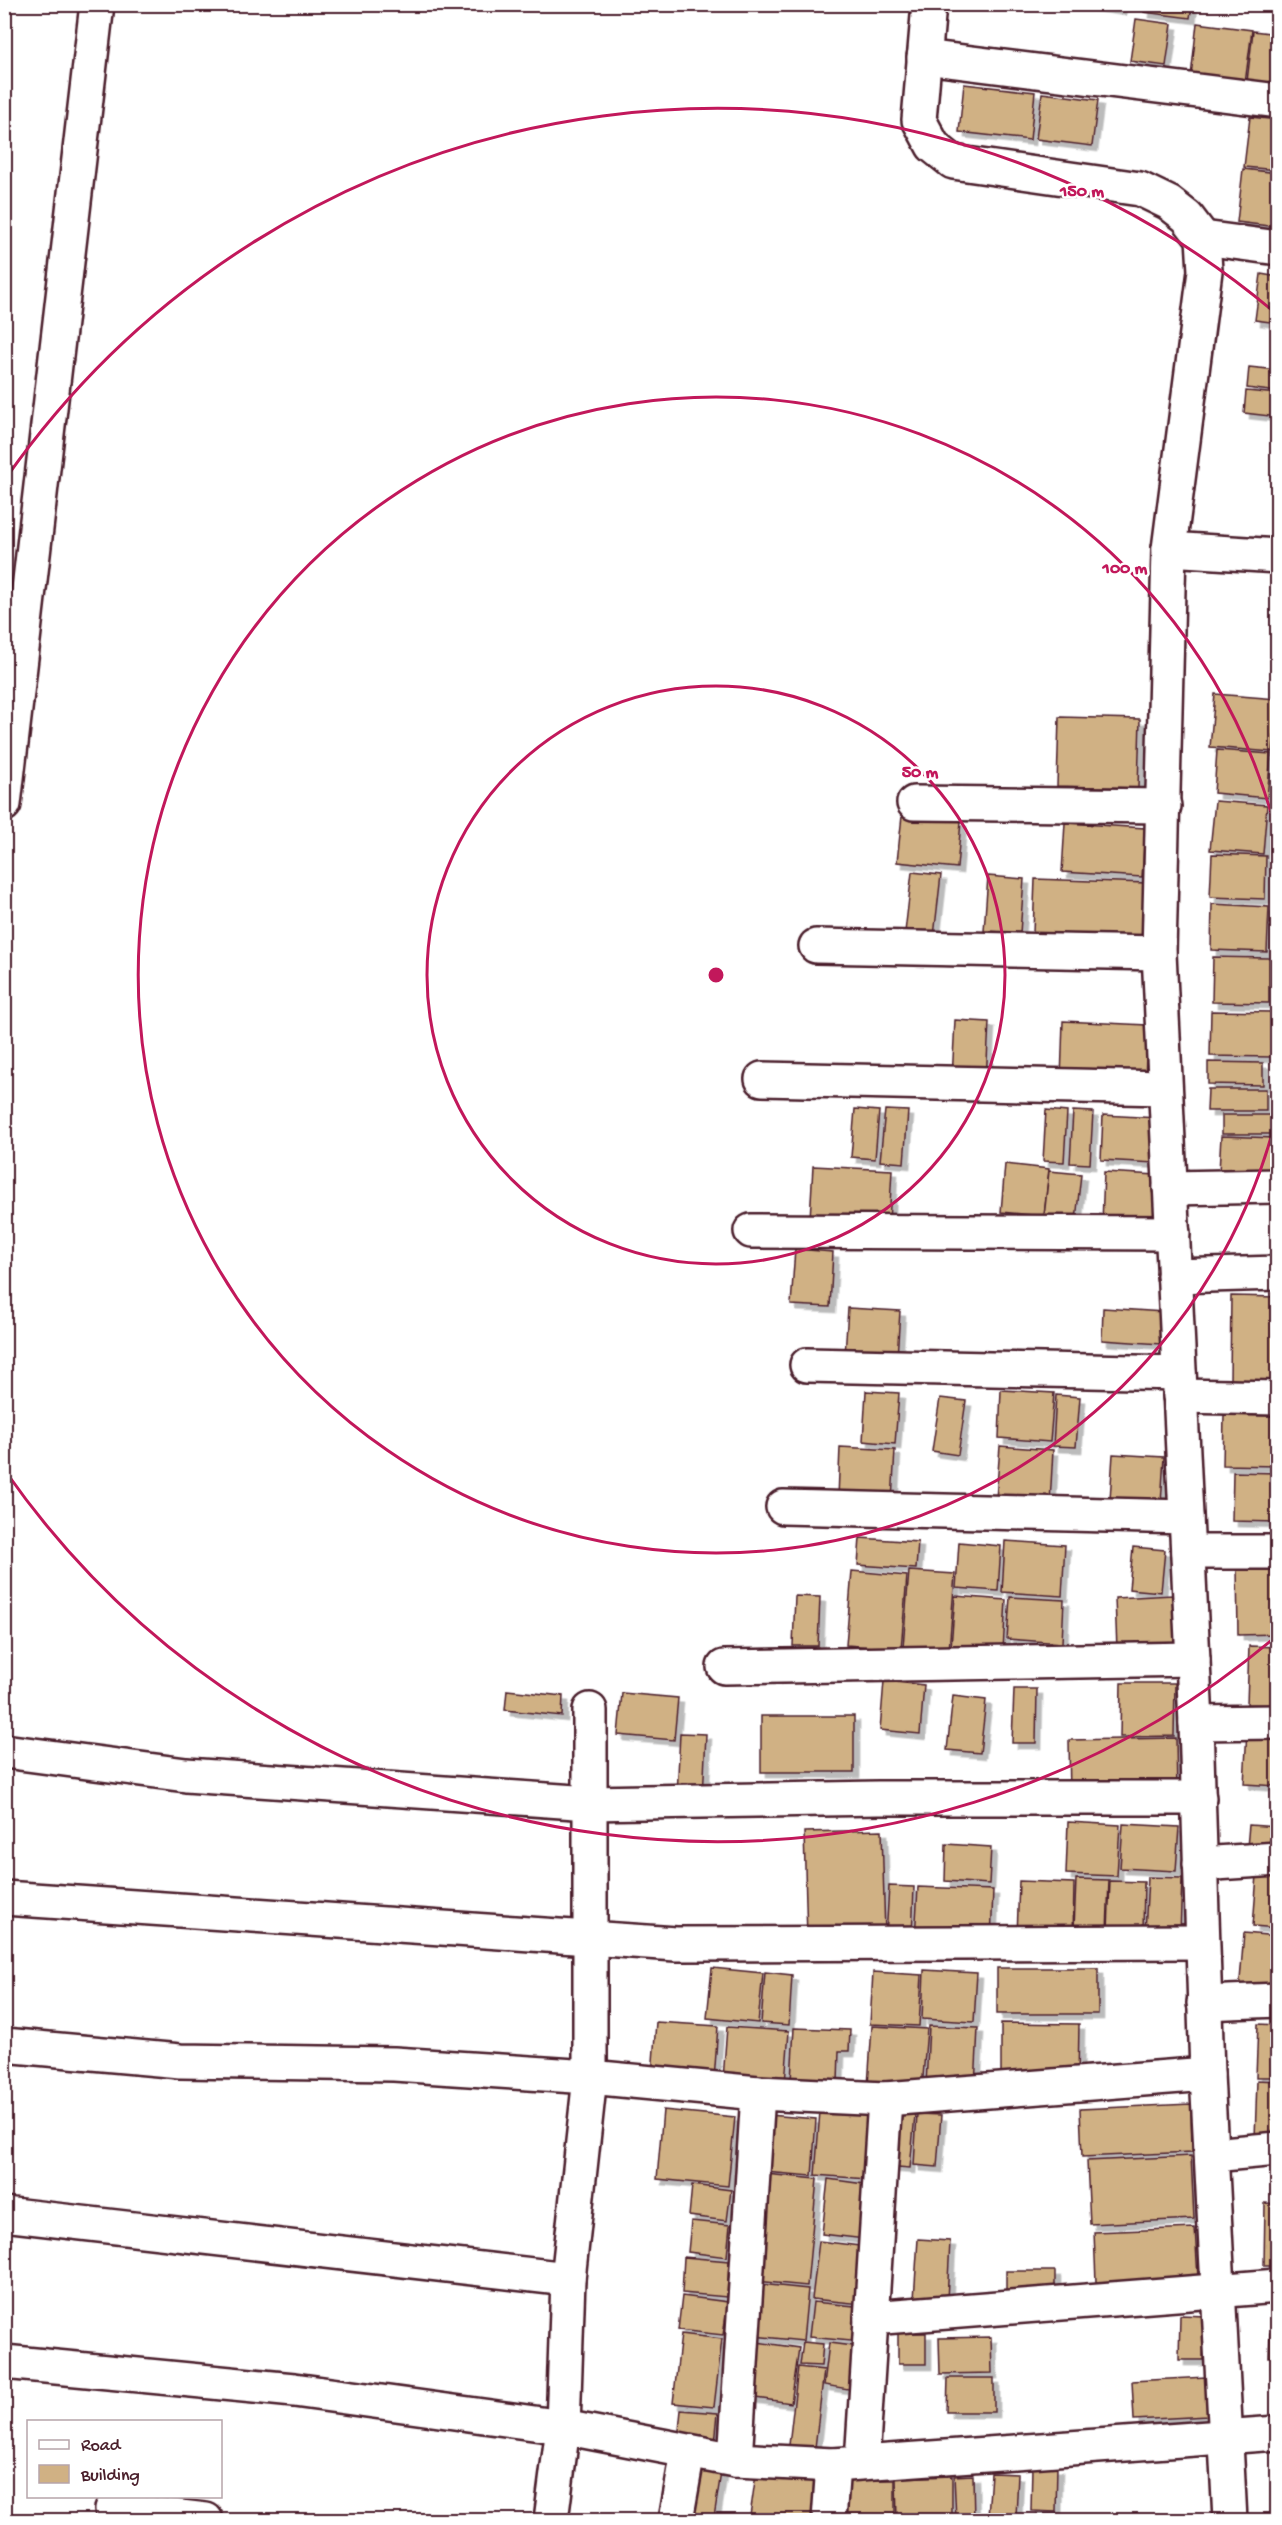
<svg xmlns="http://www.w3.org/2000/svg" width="1282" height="2525" font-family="'Gochi Hand',sans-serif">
  <defs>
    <filter id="shadow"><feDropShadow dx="5.5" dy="5.5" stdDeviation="0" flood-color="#0004"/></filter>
  </defs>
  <rect width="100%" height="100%" fill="#fff"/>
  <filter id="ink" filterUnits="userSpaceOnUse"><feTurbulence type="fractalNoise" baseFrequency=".0167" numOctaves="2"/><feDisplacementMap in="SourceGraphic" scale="12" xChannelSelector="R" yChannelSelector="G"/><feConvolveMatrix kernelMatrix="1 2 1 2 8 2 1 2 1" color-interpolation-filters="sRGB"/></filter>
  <g filter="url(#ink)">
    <g fill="#d0b184" stroke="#4a1f2b" stroke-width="1.5" filter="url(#shadow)">
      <path d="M 1079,4 L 1121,4 L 1120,10 Z"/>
      <path d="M 1145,4 L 1192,4 L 1190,18 L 1144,12 Z"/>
      <path d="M 1136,19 L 1172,24 L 1166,66 L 1130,61 Z"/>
      <path d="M 1197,23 L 1252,30 L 1244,91 L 1190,85 Z"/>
      <path d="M 1253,31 L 1278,34 L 1273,94 L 1246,90 Z"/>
      <path d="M 964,84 L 1035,92 L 1030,140 L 959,132 Z"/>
      <path d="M 1042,93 L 1098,100 L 1092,146 L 1036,139 Z"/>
      <path d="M 1250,117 L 1278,120 L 1278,170 L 1244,167 Z"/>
      <path d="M 1243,169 L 1278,173 L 1277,227 L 1237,222 Z"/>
      <path d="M 1261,274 L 1278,277 L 1278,323 L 1255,320 Z"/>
      <path d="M 1249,367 L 1278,370 L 1278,392 L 1247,388 Z"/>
      <path d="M 1246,391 L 1278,394 L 1278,417 L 1244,413 Z"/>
      <path d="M 1215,694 L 1277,699 L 1273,752 L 1210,747 Z"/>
      <path d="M 1059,717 L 1140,719 L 1138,788 L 1057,786 Z"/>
      <path d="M 1217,750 L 1271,754 L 1267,798 L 1214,793 Z"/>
      <path d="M 1215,801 L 1267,805 L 1263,854 L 1210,850 Z"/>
      <path d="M 902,816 L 961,821 L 957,868 L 897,862 Z"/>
      <path d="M 1065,823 L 1145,828 L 1142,877 L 1062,872 Z"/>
      <path d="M 1212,854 L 1266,856 L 1265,899 L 1210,897 Z"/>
      <path d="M 912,872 L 941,875 L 934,936 L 905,932 Z"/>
      <path d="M 988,876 L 1024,879 L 1020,933 L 984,931 Z"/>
      <path d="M 1035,879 L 1146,883 L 1145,936 L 1033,933 Z"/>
      <path d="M 1212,904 L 1269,907 L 1267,952 L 1211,950 Z"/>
      <path d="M 1213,957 L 1269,958 L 1269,1003 L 1212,1002 Z"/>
      <path d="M 1211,1011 L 1273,1012 L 1272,1057 L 1210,1056 Z"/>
      <path d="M 955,1020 L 989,1022 L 986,1081 L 952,1079 Z"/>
      <path d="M 1063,1021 L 1147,1025 L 1145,1083 L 1061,1080 Z"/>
      <path d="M 1208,1062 L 1263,1063 L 1263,1085 L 1208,1084 Z"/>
      <path d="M 1208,1089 L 1266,1089 L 1266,1111 L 1207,1111 Z"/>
      <path d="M 855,1109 L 879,1111 L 875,1159 L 851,1157 Z"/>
      <path d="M 885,1110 L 908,1111 L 904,1163 L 880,1161 Z"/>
      <path d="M 1046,1110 L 1067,1112 L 1064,1162 L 1043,1161 Z"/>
      <path d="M 1073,1111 L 1093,1112 L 1090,1164 L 1070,1163 Z"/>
      <path d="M 1103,1115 L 1158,1118 L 1155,1163 L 1101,1160 Z"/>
      <rect x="1222" y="1115" width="51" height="19"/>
      <path d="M 1221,1136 L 1276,1138 L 1275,1174 L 1219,1172 Z"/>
      <path d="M 1005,1164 L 1049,1169 L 1044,1216 L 1001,1212 Z"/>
      <path d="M 813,1166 L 892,1170 L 889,1223 L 810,1219 Z"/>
      <path d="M 1049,1171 L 1081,1174 L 1076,1220 L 1044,1217 Z"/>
      <path d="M 1104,1172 L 1157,1175 L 1155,1226 L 1102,1223 Z"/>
      <path d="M 795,1249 L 833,1252 L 830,1307 L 791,1305 Z"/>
      <path d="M 1231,1296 L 1278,1297 L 1278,1382 L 1230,1381 Z"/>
      <path d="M 848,1308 L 900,1311 L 897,1358 L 845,1355 Z"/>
      <path d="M 1103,1308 L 1164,1312 L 1161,1344 L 1102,1340 Z"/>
      <path d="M 1001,1390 L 1054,1393 L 1050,1442 L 999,1438 Z"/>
      <path d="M 866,1391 L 899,1393 L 895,1444 L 863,1441 Z"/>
      <path d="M 1056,1395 L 1080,1397 L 1076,1447 L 1053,1446 Z"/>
      <path d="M 940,1398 L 966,1401 L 958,1455 L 932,1451 Z"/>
      <path d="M 1224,1415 L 1278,1416 L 1278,1466 L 1223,1465 Z"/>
      <path d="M 1000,1446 L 1053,1450 L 1050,1503 L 996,1499 Z"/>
      <path d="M 840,1447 L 895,1450 L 892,1501 L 838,1498 Z"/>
      <path d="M 1113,1454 L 1164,1457 L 1161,1504 L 1110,1500 Z"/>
      <path d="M 1233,1472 L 1278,1473 L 1278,1522 L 1232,1521 Z"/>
      <path d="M 860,1538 L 918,1542 L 916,1569 L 858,1565 Z"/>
      <path d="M 1005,1541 L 1065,1545 L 1062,1596 L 1002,1592 Z"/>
      <path d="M 959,1542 L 1001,1546 L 998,1591 L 956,1588 Z"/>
      <path d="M 1133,1547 L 1165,1550 L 1161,1592 L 1129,1589 Z"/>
      <path d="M 1278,1566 L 1278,1634 L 1238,1635 L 1237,1567 Z"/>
      <path d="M 852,1571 L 907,1576 L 901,1649 L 846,1645 Z"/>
      <path d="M 909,1571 L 955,1574 L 949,1651 L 903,1647 Z"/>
      <path d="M 1173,1595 L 1175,1646 L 1117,1649 L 1115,1598 Z"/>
      <path d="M 795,1596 L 820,1597 L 818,1646 L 793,1646 Z"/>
      <path d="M 955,1596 L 1006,1600 L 1003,1650 L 951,1647 Z"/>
      <path d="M 1010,1597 L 1064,1600 L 1062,1643 L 1007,1639 Z"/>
      <path d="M 1249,1646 L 1278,1647 L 1278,1705 L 1247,1704 Z"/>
      <path d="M 884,1681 L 924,1685 L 920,1734 L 880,1730 Z"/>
      <path d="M 1121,1683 L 1175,1683 L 1174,1736 L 1120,1737 Z"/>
      <path d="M 1014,1689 L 1037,1689 L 1036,1743 L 1012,1743 Z"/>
      <path d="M 507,1690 L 563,1696 L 562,1716 L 505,1710 Z"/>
      <path d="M 622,1693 L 678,1698 L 674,1740 L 618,1735 Z"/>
      <path d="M 953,1696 L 986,1700 L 980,1753 L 947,1750 Z"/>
      <rect x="761" y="1716" width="93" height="56"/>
      <path d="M 1247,1730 L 1278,1732 L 1278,1786 L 1244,1784 Z"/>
      <path d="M 680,1733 L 706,1734 L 703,1798 L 677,1796 Z"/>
      <path d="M 1176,1738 L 1177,1794 L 1070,1795 L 1069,1740 Z"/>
      <path d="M 1068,1822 L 1120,1825 L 1117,1876 L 1066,1874 Z"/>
      <path d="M 1123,1824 L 1179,1827 L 1176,1871 L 1120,1868 Z"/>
      <path d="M 1249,1825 L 1278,1827 L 1278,1849 L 1247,1847 Z"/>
      <path d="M 882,1830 L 885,1935 L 807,1938 L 804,1832 Z"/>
      <path d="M 946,1844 L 991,1847 L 989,1884 L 945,1881 Z"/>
      <path d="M 1257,1875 L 1278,1877 L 1278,1928 L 1253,1926 Z"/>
      <path d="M 1148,1877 L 1182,1878 L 1180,1934 L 1145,1932 Z"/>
      <path d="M 1076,1879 L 1109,1880 L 1107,1931 L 1074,1929 Z"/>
      <path d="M 1019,1881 L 1074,1883 L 1073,1937 L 1017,1936 Z"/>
      <path d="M 1110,1881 L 1144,1882 L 1143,1932 L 1108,1930 Z"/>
      <path d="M 889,1886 L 914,1887 L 912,1938 L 886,1937 Z"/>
      <path d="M 918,1887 L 993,1890 L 991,1941 L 915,1938 Z"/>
      <path d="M 1244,1933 L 1278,1936 L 1278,1996 L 1239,1992 Z"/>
      <path d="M 712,1968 L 763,1973 L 758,2023 L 707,2018 Z"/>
      <rect x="997" y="1968" width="101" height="46"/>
      <path d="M 924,1970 L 977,1973 L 974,2022 L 922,2019 Z"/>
      <path d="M 765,1972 L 792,1975 L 789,2025 L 761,2023 Z"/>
      <path d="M 873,1972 L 922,1975 L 919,2026 L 870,2024 Z"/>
      <path d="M 656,2022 L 718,2026 L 714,2080 L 652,2075 Z"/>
      <path d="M 1001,2023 L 1079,2024 L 1078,2080 L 1001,2079 Z"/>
      <path d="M 1258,2024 L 1278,2025 L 1278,2077 L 1256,2077 Z"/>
      <path d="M 872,2026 L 927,2029 L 922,2089 L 868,2086 Z"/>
      <path d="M 929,2026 L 978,2028 L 975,2087 L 926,2084 Z"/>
      <path d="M 727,2027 L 789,2031 L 785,2084 L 723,2079 Z"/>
      <path d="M 794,2028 L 850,2030 L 849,2051 L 839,2051 L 838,2083 L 791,2081 Z"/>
      <path d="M 1257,2080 L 1278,2081 L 1278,2139 L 1255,2138 Z"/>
      <path d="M 1191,2104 L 1192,2152 L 1082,2157 L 1080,2109 Z"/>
      <path d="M 663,2110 L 735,2117 L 728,2186 L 657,2179 Z"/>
      <path d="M 820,2111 L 872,2115 L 867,2179 L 815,2175 Z"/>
      <path d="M 889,2113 L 915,2115 L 910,2168 L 885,2166 Z"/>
      <path d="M 917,2114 L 941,2115 L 937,2167 L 914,2165 Z"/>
      <path d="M 769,2115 L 816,2119 L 812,2176 L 765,2172 Z"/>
      <path d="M 1191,2156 L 1194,2219 L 1090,2224 L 1087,2161 Z"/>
      <path d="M 765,2174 L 817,2179 L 807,2286 L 756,2281 Z"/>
      <path d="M 828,2179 L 871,2185 L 865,2239 L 822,2234 Z"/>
      <path d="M 692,2185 L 731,2190 L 727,2221 L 689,2216 Z"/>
      <path d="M 1265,2203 L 1278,2204 L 1278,2266 L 1264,2266 Z"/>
      <path d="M 691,2221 L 730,2225 L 727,2257 L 688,2252 Z"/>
      <path d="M 1195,2228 L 1198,2278 L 1096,2282 L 1094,2232 Z"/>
      <path d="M 918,2239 L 950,2241 L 947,2301 L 914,2299 Z"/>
      <path d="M 819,2241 L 868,2247 L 862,2304 L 812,2299 Z"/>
      <path d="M 684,2257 L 729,2261 L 727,2297 L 682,2293 Z"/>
      <rect x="1006" y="2271" width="49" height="21"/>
      <path d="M 760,2284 L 808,2289 L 803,2341 L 754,2336 Z"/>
      <path d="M 682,2296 L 728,2302 L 723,2335 L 678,2330 Z"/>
      <path d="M 813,2302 L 865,2307 L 861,2342 L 809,2337 Z"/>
      <path d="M 1180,2315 L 1205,2316 L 1203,2360 L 1179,2360 Z"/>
      <rect x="898" y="2333" width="28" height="31"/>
      <path d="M 1270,2333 L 1278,2333 L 1278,2357 L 1269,2357 Z"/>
      <path d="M 681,2334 L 722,2339 L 714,2407 L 673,2403 Z"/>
      <path d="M 991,2337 L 992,2373 L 940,2374 L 939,2338 Z"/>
      <path d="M 757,2342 L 799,2348 L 791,2403 L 749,2397 Z"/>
      <path d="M 803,2342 L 823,2344 L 821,2366 L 800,2365 Z"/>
      <path d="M 829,2343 L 860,2347 L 854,2390 L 824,2385 Z"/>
      <path d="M 798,2367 L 824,2370 L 815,2448 L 789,2445 Z"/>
      <path d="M 1206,2377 L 1208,2416 L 1134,2420 L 1132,2381 Z"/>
      <path d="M 948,2378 L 994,2378 L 994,2412 L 947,2412 Z"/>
      <path d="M 681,2410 L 718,2413 L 715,2443 L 678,2440 Z"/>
      <path d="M 700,2457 L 723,2460 L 714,2517 L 691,2513 Z"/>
      <path d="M 1032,2466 L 1057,2467 L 1056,2512 L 1031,2511 Z"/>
      <path d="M 757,2467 L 821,2477 L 815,2520 L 786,2520 L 750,2515 Z"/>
      <path d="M 991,2473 L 1018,2474 L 1016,2518 L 988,2517 Z"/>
      <path d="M 973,2475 L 974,2520 L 956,2520 L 954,2476 Z"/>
      <path d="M 952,2476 L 952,2520 L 897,2520 L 896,2478 Z"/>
      <rect x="845" y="2480" width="50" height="40"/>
    </g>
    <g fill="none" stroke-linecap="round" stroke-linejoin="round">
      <defs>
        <g id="minor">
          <path d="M 929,4 L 919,120 L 933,146 L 953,162 L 1140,189 L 1169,203 L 1187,217 L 1203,238 L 1205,271 L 1169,549 L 1159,953 L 1196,1723 L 1207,2074 L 1230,2520"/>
          <path d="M 924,57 L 1278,101"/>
          <path d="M 1203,238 L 1278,248"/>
          <path d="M 1169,549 L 1278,556"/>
          <path d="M 914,803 L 1164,806"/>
          <path d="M 4,804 L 97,4"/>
          <path d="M 816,946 L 1159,953"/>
          <path d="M 762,1079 L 1165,1088"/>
          <path d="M 1170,1188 L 1278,1186"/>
          <path d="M 751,1231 L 1173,1233"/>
          <path d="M 1174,1276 L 1278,1273"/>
          <path d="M 807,1365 L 1179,1373"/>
          <path d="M 1180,1396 L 1278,1398"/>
          <path d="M 783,1507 L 1186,1517"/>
          <path d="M 1188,1552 L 1278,1552"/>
          <path d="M 724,1667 L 1193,1659"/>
          <path d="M 1196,1723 L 1278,1722"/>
          <path d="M 4,1751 L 186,1775 L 590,1803 L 878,1798 L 1199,1798"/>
          <path d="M 1200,1864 L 1278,1859"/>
          <path d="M 4,1898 L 676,1944 L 1202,1942"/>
          <path d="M 1204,2003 L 1278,2000"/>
          <path d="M 4,2045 L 180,2061 L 394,2064 L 590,2077 L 758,2093 L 885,2099 L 1207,2074"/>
          <path d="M 1212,2155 L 1278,2149"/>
          <path d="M 4,2214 L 568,2279"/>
          <path d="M 871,2318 L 1278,2286"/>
          <path d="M 4,2362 L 294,2390 L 563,2427 L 735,2460 L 833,2465 L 1278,2433"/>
          <path d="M 735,2460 L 758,2093"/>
          <path d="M 862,2462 L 885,2099"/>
          <path d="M 112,2509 L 206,2520"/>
          <path d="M 551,2520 L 563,2427 L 568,2279 L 590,2077 L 590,1710"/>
          <path d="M 676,2520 L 688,2452"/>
          <path d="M 829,2520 L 833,2465"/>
        </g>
      </defs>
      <use href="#minor" stroke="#4a1f2b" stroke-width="38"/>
      <use href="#minor" stroke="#fff" stroke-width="33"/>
    </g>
  </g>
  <g fill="none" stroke="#c2185b" stroke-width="3">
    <circle cx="716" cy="975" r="289"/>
    <path d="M1277 1115A578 578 0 1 1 1277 835"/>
    <path d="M1273 1639A867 867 0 0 1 6 1472M6 478A867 867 0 0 1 1273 311"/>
  </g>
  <circle cx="716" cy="975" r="9" fill="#c2185b" stroke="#fff" stroke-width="3"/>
  <g font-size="18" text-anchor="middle" font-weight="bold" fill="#c2185b" stroke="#fff" stroke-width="5" stroke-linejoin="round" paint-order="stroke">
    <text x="1082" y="196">150 m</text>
    <text x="1125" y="573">100 m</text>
    <text x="920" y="777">50 m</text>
  </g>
  <rect width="1282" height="2525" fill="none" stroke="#fff" stroke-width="24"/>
  <rect x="12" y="12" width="1258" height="2501" fill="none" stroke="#4a1f2b" stroke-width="2" filter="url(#ink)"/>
  <rect x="27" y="2420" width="195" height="78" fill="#ffffff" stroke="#b7a5aa" stroke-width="1.5"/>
  <rect x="39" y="2440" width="30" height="9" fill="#ffffff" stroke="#b7a5aa" stroke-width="1.5"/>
  <text x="81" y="2450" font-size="18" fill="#4a1f2b">Road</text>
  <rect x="39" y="2465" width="30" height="18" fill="#d0b184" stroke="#b7a5aa" stroke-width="1.5"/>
  <text x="81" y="2480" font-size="18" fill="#4a1f2b">Building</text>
</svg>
